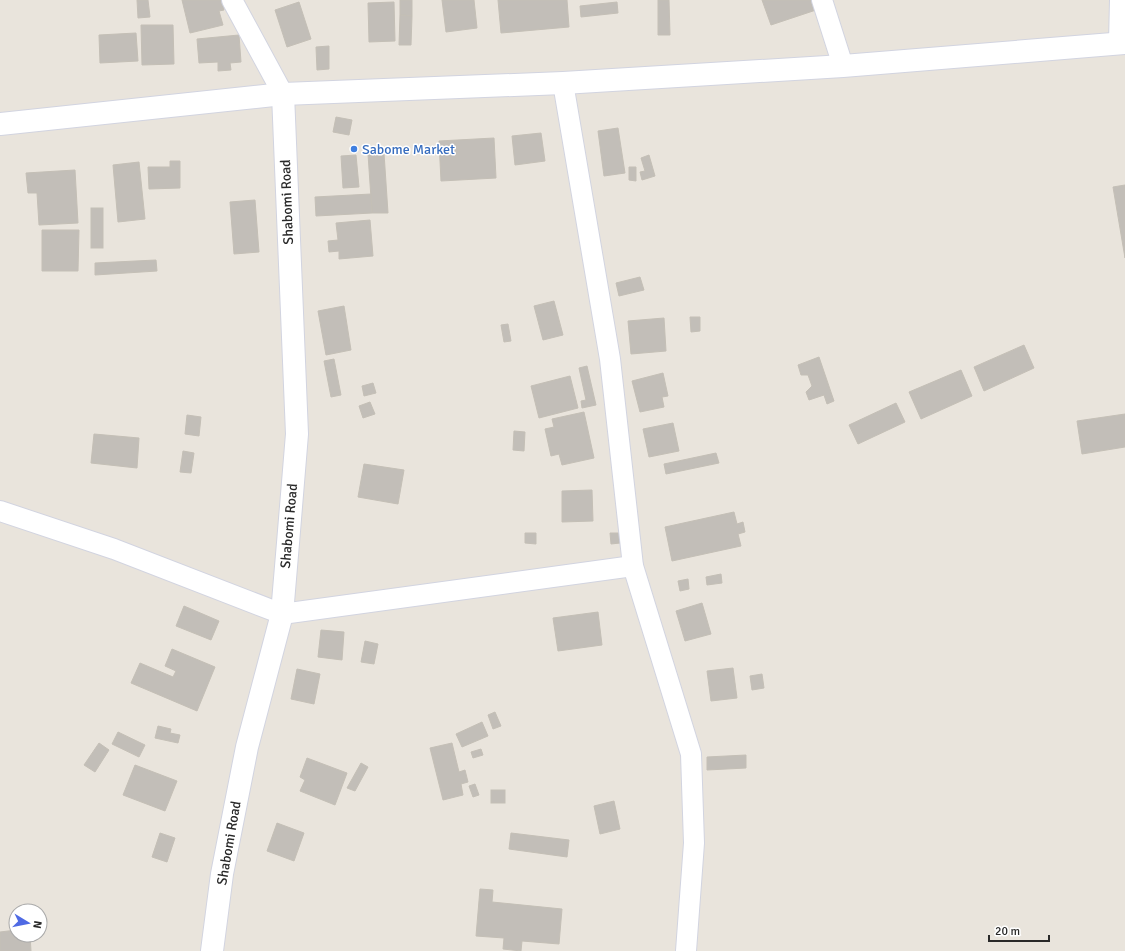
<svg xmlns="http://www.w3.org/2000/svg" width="1125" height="951" font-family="Signika,sans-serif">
  <rect width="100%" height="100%" fill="#e9e4dc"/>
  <g fill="#c2beb8" stroke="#c4bfb6">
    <path d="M 137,0 L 148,0 L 150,17 L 138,18 Z"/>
    <path d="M 182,0 L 222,0 L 224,10 L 219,11 L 223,25 L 190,33 Z"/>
    <path d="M 400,0 L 412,0 L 412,16 L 400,15 Z"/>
    <path d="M 442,0 L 474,0 L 477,28 L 446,32 Z"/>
    <path d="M 498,0 L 567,0 L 569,27 L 501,33 Z"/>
    <path d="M 658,0 L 669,0 L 670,35 L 658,35 Z"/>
    <path d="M 762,0 L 812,0 L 816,10 L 771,25 Z"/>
    <path d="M 299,2 L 311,39 L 287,47 L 275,10 Z"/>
    <path d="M 394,2 L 395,41 L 369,42 L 368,3 Z"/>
    <path d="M 617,2 L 618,13 L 581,17 L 580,6 Z"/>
    <path d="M 400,15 L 412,16 L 411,45 L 399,45 Z"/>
    <path d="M 141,25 L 173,25 L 174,64 L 142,65 Z"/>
    <path d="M 136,33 L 138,61 L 100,63 L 99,35 Z"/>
    <path d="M 239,35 L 241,62 L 230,63 L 231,70 L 218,71 L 218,62 L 199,63 L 197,39 Z"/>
    <path d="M 329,46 L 329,69 L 317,70 L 316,47 Z"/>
    <path d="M 336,117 L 352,120 L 349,135 L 333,132 Z"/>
    <path d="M 618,128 L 625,173 L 604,176 L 598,131 Z"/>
    <path d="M 541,133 L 545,161 L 515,165 L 512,136 Z"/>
    <path d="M 494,138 L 496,178 L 441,181 L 439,141 Z"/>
    <path d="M 384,153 L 388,213 L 372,213 L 368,154 Z"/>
    <path d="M 356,155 L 359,187 L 343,188 L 341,156 Z"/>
    <path d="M 649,155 L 655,176 L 642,180 L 640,172 L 645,171 L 641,158 Z"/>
    <path d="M 170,161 L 180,161 L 180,188 L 149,189 L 148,167 L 170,167 Z"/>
    <path d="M 139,162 L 145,219 L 118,222 L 113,165 Z"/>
    <path d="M 629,167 L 636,167 L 636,181 L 629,180 Z"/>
    <path d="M 75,170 L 78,223 L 39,225 L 37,193 L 28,193 L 26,173 Z"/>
    <path d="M 1125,185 L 1125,258 L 1113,187 Z"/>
    <path d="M 371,194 L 372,213 L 316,216 L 315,197 Z"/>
    <path d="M 255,200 L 259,252 L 234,254 L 230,202 Z"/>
    <rect x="91" y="208" width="12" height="40"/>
    <path d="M 370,220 L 373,256 L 339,259 L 339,251 L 329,252 L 328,241 L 338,240 L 336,223 Z"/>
    <path d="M 42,230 L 79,230 L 78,271 L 42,271 Z"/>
    <path d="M 156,260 L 157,271 L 95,275 L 95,263 Z"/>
    <path d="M 640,277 L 644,290 L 619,296 L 616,283 Z"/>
    <path d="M 554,301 L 563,335 L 543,340 L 534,306 Z"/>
    <path d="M 344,306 L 351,350 L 326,355 L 318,311 Z"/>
    <path d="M 690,317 L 700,317 L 700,331 L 691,332 Z"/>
    <path d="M 664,318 L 666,351 L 631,354 L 628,321 Z"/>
    <path d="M 508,324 L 511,341 L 504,342 L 501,325 Z"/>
    <path d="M 1024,345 L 1034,368 L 984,391 L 974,367 Z"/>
    <path d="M 819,357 L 834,401 L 827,404 L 824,395 L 809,400 L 806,392 L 812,386 L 808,375 L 801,375 L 798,365 Z"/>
    <path d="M 334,359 L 341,395 L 331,397 L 324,361 Z"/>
    <path d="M 587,366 L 596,405 L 582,408 L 581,401 L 586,400 L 579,368 Z"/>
    <path d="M 961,370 L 972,396 L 921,419 L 909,392 Z"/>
    <path d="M 663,373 L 668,396 L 662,397 L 664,407 L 640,412 L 632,381 Z"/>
    <path d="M 570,376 L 578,408 L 539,418 L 531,386 Z"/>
    <path d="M 373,383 L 376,393 L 364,396 L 362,386 Z"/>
    <path d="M 370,402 L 375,414 L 363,418 L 359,406 Z"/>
    <path d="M 896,403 L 905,422 L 858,444 L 849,425 Z"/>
    <path d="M 584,412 L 594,458 L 562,465 L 559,454 L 551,456 L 545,429 L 554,427 L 552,419 Z"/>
    <path d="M 1125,414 L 1125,447 L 1082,454 L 1077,421 Z"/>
    <path d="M 187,415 L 201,417 L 199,436 L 185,434 Z"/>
    <path d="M 673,423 L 679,451 L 649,457 L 643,429 Z"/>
    <path d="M 514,431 L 525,432 L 524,451 L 513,450 Z"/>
    <path d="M 94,434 L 139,438 L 137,468 L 91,463 Z"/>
    <path d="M 183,451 L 194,453 L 191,473 L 180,472 Z"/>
    <path d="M 716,453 L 719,463 L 666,474 L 664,464 Z"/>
    <path d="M 364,464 L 404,470 L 398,504 L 358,497 Z"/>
    <path d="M 592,490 L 593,521 L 562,522 L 562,491 Z"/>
    <path d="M 734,512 L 737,524 L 743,522 L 745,532 L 738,534 L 741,546 L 672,561 L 665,527 Z"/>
    <path d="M 525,533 L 536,533 L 536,544 L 525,543 Z"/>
    <path d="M 610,533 L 619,533 L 620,543 L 611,544 Z"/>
    <path d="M 721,574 L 722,583 L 707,585 L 706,577 Z"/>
    <path d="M 688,579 L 689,589 L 680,591 L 678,581 Z"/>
    <path d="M 702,603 L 711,634 L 685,641 L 676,611 Z"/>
    <path d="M 184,606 L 219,621 L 211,640 L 176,626 Z"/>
    <path d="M 598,612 L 602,645 L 558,651 L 553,618 Z"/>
    <path d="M 321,630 L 344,632 L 342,660 L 318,657 Z"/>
    <path d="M 365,641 L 378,644 L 374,664 L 361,662 Z"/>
    <path d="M 172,649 L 215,667 L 197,711 L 131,683 L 140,663 L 173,677 L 176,671 L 165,666 Z"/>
    <path d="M 733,668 L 737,698 L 711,701 L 707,671 Z"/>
    <path d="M 297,669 L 320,674 L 314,704 L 291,699 Z"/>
    <path d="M 762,674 L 764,688 L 752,690 L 750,676 Z"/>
    <path d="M 495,712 L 501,726 L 493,729 L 488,715 Z"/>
    <path d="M 482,722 L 488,736 L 462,747 L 456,734 Z"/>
    <path d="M 158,726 L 171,729 L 170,733 L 180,735 L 178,743 L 155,738 Z"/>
    <path d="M 118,732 L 145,745 L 139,757 L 112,744 Z"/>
    <path d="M 99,743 L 109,750 L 95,772 L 84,765 Z"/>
    <path d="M 452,743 L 459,772 L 465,770 L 468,782 L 461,784 L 463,795 L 443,800 L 430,748 Z"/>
    <path d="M 481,749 L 483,755 L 473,758 L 471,752 Z"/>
    <path d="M 746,755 L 746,768 L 707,770 L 707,757 Z"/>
    <path d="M 307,758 L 347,773 L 335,805 L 300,791 L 305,780 L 300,777 Z"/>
    <path d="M 361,763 L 368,767 L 355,791 L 347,788 Z"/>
    <path d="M 135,765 L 177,781 L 165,811 L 123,795 Z"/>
    <path d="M 475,784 L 479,795 L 473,797 L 469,786 Z"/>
    <rect x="491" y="790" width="14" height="13"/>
    <path d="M 614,801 L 620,829 L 600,834 L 594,806 Z"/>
    <path d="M 277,823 L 304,833 L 294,861 L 267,851 Z"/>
    <path d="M 160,833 L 175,838 L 167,862 L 152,857 Z"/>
    <path d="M 511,833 L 569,840 L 567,857 L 509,849 Z"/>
    <path d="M 480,889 L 493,890 L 492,902 L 562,909 L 559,944 L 522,941 L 521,951 L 503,949 L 504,938 L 476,936 Z"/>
    <path d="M 16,930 L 16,935 L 30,935 L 31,951 L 0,951 L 0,932 Z"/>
  </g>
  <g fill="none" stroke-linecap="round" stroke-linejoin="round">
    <defs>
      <g id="minor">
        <path d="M 232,0 L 283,94"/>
        <path d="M 822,0 L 843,66"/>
        <path d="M 1119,43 L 1120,0"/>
        <path d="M 563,83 L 610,359 L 633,566 L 691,754 L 694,843 L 686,951"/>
        <path d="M 0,511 L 114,549 L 282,614 L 633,566"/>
      </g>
      <g id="tertiary">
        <path d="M 0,124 L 283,94 L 563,83 L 843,66 L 1125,43"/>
        <path d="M 212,951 L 222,874 L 247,747 L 282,614 L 288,543 L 297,434 L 283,94"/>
      </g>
    </defs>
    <use href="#minor" stroke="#d2d4e0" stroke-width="22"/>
    <use href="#tertiary" stroke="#d2d4e0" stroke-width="24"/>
    <use href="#minor" stroke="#fff" stroke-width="20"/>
    <use href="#tertiary" stroke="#fff" stroke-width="22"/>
  </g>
  <circle fill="#3f7fe0" stroke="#fff" stroke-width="1.5" cx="354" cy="149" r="4"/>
  <g text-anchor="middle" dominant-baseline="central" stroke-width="3" stroke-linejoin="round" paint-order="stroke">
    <g font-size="14" fill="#366cbe" stroke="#fff" text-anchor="start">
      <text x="362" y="149">Sabome Market</text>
    </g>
    <g font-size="14" fill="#292929" stroke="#fff">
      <text transform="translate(287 202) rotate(-92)">Shabomi Road</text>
      <text transform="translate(289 526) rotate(-85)">Shabomi Road</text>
      <text transform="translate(229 843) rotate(-80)">Shabomi Road</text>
    </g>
  </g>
  <g transform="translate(28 923) rotate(100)"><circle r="19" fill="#ffffff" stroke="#a9a9a9"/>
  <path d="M0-3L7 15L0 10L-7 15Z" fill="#4f6ae4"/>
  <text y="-6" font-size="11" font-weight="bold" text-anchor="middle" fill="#292929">N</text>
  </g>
  <path d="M989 935v6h60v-6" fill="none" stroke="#292929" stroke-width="2"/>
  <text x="995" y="935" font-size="12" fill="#292929" stroke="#ffffff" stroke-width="3" paint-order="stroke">20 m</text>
</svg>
